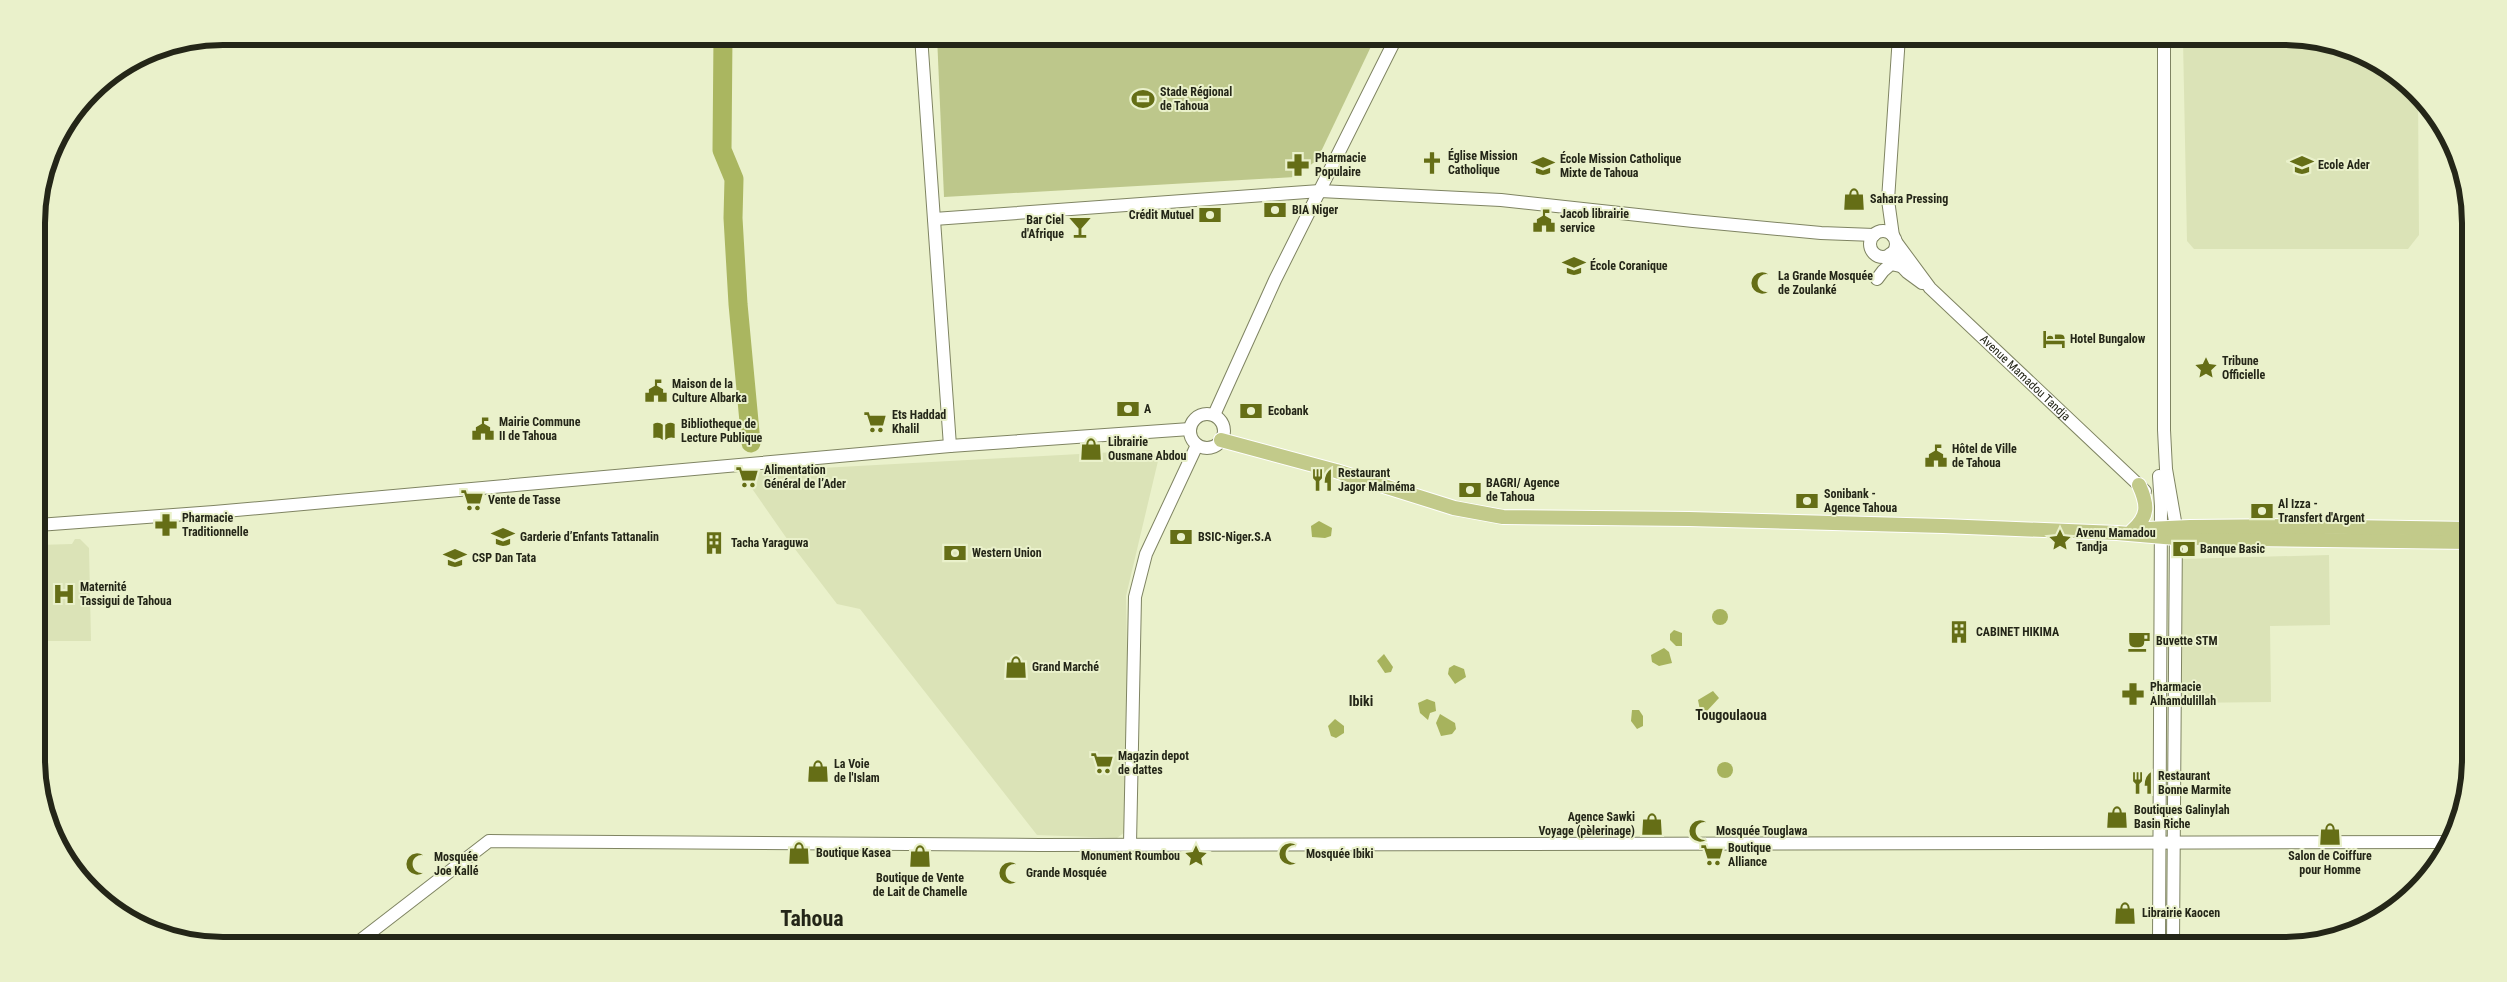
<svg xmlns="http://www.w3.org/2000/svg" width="2507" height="982" font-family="'Roboto Condensed',sans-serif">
  <rect width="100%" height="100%" fill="#eaf1cb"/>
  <g fill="#dbe3b7">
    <path d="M 2185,36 L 2284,36 L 2344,46 L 2388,68 L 2418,95 L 2419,235 L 2408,249 L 2194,249 L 2187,241 L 2183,40 Z"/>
    <path d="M 1152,450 L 1158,461 L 1126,596 L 1128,713 L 1125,832 L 1117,838 L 1037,835 L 860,609 L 837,604 L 785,536 L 746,480 L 749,472 Z"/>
    <path d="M 75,539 L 80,539 L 89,548 L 91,641 L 39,641 L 38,545 L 72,544 Z"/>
    <path d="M 2329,555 L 2330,625 L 2270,626 L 2271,702 L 2182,703 L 2182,559 Z"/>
  </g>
  <path fill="#bdc78b" d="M 937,36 L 1376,36 L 1317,160 L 1295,177 L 944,197 Z"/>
  <g fill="#a7b35d">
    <path d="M 1319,521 L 1332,528 L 1331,536 L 1325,538 L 1312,537 L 1311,526 Z"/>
    <circle cx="1720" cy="617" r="8"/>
    <path d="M 1674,630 L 1682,633 L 1682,646 L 1676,646 L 1670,640 L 1670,634 Z"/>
    <path d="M 1664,648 L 1669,652 L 1672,663 L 1659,666 L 1652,662 L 1651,655 Z"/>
    <path d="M 1384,654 L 1393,667 L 1391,672 L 1385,673 L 1377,661 Z"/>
    <path d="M 1454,665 L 1464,669 L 1466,677 L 1455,684 L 1448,674 L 1449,668 Z"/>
    <path d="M 1713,691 L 1719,698 L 1706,712 L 1700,710 L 1698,700 Z"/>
    <path d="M 1427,699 L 1435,702 L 1436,711 L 1430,713 L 1428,720 L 1420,713 L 1418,703 Z"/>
    <path d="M 1632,710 L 1639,710 L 1643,716 L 1643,726 L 1637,729 L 1631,721 Z"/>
    <path d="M 1440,714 L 1455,723 L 1456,729 L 1452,734 L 1441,736 L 1436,723 Z"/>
    <path d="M 1335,719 L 1344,726 L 1344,733 L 1336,738 L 1331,736 L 1328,726 Z"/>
    <circle cx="1725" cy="770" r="8"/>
  </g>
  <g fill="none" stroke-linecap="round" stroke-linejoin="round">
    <path stroke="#aab660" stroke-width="19" d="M 723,36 L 722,150 L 734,179 L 733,218 L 738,304 L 751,443"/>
    <defs>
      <g id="secondary">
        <path d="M 921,36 L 950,446"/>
        <path d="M 2164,36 L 2164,430 L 2166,469 L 2176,527 L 2173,945"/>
        <path d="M 934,219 L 1320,191 L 1501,200 L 1693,221 L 1821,233 L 1874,235"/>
        <circle cx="1883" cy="244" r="13"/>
        <path d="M 1893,236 L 1888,200 L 1899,36"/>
        <path id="s1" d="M 1896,242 L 1930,288 L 2145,491"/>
        <path d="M 1890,254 L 1907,272 L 1922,283"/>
        <path d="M 1877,279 L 1883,271 L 1891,264 L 1900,266"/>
        <circle cx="1207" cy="431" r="17"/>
        <path d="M 1214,415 L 1275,280 L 1397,36"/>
        <path d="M 38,525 L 214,512 L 950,446 L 1190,429"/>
        <path d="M 1130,844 L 1135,597 L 1146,554 L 1197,445"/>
        <path d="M 2159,945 L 2161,506 L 2159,476"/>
        <path d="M 353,946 L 489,841 L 1040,845 L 2448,842"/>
      </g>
      <g id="primary">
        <path d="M 1221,440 L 1336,471 L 1454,508 L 1503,517 L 1689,519 L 1943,526 L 2117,533 L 2176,538 L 2470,542"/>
        <path d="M 2148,529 L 2190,527 L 2289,526 L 2470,529"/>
        <path d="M 2132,531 C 2149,516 2148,505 2139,485"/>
      </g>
    </defs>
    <use href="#secondary" stroke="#7f8462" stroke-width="14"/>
    <use href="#primary" stroke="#fff" stroke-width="16"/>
    <use href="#secondary" stroke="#fff" stroke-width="12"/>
    <use href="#primary" stroke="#c2ca8a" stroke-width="14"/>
  </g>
  <defs>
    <symbol id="stadium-bare" viewBox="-9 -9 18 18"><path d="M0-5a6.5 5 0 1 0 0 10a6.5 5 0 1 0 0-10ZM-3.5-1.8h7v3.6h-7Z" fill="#656e16" stroke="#eaf1cb" stroke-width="2.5" paint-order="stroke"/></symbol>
    <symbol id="church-bare" viewBox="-9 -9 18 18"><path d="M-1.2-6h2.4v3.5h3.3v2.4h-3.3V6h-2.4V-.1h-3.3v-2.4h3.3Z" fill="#656e16" stroke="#eaf1cb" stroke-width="2.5" paint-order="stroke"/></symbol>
    <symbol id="pharmacy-bare" viewBox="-9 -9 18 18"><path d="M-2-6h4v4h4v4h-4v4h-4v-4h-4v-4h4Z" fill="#656e16" stroke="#eaf1cb" stroke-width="2.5" paint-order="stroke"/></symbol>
    <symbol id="school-bare" viewBox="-9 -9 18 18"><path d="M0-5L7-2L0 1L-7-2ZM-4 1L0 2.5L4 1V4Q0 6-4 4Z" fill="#656e16" stroke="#eaf1cb" stroke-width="2.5" paint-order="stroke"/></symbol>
    <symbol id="shop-bare" viewBox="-9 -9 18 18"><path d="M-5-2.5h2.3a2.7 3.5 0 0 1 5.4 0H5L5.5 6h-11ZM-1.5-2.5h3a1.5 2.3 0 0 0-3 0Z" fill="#656e16" stroke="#eaf1cb" stroke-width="2.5" paint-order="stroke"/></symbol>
    <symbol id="bank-bare" viewBox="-9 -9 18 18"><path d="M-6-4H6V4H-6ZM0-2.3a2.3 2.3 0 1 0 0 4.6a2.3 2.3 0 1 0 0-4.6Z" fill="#656e16" stroke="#eaf1cb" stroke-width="2.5" paint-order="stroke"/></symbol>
    <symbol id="civic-bare" viewBox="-9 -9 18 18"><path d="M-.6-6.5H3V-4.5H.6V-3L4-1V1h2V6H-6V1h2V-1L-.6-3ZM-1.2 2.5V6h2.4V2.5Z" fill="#656e16" stroke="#eaf1cb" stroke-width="2.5" paint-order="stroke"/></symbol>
    <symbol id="bar-bare" viewBox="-9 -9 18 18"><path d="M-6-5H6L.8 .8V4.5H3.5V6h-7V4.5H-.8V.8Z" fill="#656e16" stroke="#eaf1cb" stroke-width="2.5" paint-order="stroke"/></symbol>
    <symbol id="mosque-bare" viewBox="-9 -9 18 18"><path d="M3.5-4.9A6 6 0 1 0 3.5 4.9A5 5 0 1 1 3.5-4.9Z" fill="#656e16" stroke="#eaf1cb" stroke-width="2.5" paint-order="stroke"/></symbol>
    <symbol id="hotel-bare" viewBox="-9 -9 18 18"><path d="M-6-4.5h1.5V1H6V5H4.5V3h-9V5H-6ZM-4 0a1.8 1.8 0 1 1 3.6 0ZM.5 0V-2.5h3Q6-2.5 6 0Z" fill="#656e16" stroke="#eaf1cb" stroke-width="2.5" paint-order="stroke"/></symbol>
    <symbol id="sight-bare" viewBox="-9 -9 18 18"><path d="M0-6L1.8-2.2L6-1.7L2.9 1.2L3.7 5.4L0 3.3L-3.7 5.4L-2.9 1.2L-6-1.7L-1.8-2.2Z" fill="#656e16" stroke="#eaf1cb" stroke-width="2.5" paint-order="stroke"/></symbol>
    <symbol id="supermarket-bare" viewBox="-9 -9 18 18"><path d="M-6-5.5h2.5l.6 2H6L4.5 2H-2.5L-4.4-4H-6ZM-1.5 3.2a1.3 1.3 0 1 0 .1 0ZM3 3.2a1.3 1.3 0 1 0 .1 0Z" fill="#656e16" stroke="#eaf1cb" stroke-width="2.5" paint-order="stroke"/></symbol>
    <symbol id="library-bare" viewBox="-9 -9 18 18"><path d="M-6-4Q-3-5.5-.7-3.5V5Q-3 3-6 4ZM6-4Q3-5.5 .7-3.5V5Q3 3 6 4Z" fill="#656e16" stroke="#eaf1cb" stroke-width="2.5" paint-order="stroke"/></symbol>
    <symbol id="restaurant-bare" viewBox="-9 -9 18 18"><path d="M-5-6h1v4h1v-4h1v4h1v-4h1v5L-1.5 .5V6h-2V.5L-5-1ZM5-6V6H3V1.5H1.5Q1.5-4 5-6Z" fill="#656e16" stroke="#eaf1cb" stroke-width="2.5" paint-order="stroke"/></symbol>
    <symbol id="building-bare" viewBox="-9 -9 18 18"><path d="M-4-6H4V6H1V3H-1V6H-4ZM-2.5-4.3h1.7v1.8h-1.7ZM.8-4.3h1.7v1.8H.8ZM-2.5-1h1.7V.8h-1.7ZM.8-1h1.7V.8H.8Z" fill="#656e16" stroke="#eaf1cb" stroke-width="2.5" paint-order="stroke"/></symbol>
    <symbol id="hospital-bare" viewBox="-9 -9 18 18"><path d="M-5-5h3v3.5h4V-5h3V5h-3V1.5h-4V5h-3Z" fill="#656e16" stroke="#eaf1cb" stroke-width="2.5" paint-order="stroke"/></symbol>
    <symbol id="cafe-bare" viewBox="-9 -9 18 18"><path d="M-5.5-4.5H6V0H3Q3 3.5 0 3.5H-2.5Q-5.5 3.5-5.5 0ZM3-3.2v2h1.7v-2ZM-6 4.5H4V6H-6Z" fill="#656e16" stroke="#eaf1cb" stroke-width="2.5" paint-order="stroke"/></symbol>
  </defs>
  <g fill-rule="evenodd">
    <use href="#stadium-bare" x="1127" y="83" width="32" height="32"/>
    <use href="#church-bare" x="1416" y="147" width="32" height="32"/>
    <use href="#pharmacy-bare" x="1282" y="149" width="32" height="32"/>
    <use href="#school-bare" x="2286" y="149" width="32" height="32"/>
    <use href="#school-bare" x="1527" y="150" width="32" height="32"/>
    <use href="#shop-bare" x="1838" y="183" width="32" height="32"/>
    <use href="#bank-bare" x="1259" y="194" width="32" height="32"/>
    <use href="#bank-bare" x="1194" y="199" width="32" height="32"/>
    <use href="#civic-bare" x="1528" y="205" width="32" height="32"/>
    <use href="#bar-bare" x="1064" y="211" width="32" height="32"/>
    <use href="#school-bare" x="1558" y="250" width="32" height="32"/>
    <use href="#mosque-bare" x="1746" y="267" width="32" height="32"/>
    <use href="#hotel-bare" x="2038" y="323" width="32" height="32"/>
    <use href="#sight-bare" x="2190" y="352" width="32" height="32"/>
    <use href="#civic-bare" x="640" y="375" width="32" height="32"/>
    <use href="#bank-bare" x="1112" y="393" width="32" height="32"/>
    <use href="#bank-bare" x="1235" y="395" width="32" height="32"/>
    <use href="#supermarket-bare" x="859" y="406" width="32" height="32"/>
    <use href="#civic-bare" x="467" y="413" width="32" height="32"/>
    <use href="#library-bare" x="648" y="415" width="32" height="32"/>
    <use href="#shop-bare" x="1075" y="433" width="32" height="32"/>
    <use href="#civic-bare" x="1920" y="440" width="32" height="32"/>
    <use href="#supermarket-bare" x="731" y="461" width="32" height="32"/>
    <use href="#restaurant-bare" x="1306" y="464" width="32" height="32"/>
    <use href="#bank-bare" x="1454" y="474" width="32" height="32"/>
    <use href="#supermarket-bare" x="456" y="484" width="32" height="32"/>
    <use href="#bank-bare" x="1791" y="485" width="32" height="32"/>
    <use href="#bank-bare" x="2246" y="495" width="32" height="32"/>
    <use href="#pharmacy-bare" x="150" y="509" width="32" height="32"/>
    <use href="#school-bare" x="487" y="521" width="32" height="32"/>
    <use href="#bank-bare" x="1165" y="521" width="32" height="32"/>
    <use href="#sight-bare" x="2044" y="524" width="32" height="32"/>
    <use href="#building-bare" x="698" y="527" width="32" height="32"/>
    <use href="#bank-bare" x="2168" y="533" width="32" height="32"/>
    <use href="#bank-bare" x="939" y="537" width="32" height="32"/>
    <use href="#school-bare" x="439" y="542" width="32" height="32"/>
    <use href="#hospital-bare" x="48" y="578" width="32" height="32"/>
    <use href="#building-bare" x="1943" y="616" width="32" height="32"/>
    <use href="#cafe-bare" x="2123" y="625" width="32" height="32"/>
    <use href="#shop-bare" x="1000" y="651" width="32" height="32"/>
    <use href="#pharmacy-bare" x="2117" y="678" width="32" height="32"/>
    <use href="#supermarket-bare" x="1086" y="747" width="32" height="32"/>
    <use href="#shop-bare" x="802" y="755" width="32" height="32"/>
    <use href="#restaurant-bare" x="2126" y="767" width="32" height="32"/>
    <use href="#shop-bare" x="2101" y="801" width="32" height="32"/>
    <use href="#shop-bare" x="1636" y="808" width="32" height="32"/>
    <use href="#mosque-bare" x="1684" y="815" width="32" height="32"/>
    <use href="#shop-bare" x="2314" y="818" width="32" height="32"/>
    <use href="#shop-bare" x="783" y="837" width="32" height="32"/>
    <use href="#mosque-bare" x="1274" y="838" width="32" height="32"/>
    <use href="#supermarket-bare" x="1696" y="839" width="32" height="32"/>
    <use href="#shop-bare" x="904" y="840" width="32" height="32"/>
    <use href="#sight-bare" x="1180" y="840" width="32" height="32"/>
    <use href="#mosque-bare" x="401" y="848" width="32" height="32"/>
    <use href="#mosque-bare" x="994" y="857" width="32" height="32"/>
    <use href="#shop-bare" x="2109" y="897" width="32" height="32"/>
  </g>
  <g text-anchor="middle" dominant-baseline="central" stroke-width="4" stroke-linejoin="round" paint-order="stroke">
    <g font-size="12" font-weight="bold" fill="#242618" stroke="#eaf1cb" text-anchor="start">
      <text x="1160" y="92">Stade Régional<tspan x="1160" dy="14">de Tahoua</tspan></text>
      <text x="1448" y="156">Église Mission<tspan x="1448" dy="14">Catholique</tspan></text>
      <text x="1315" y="158">Pharmacie<tspan x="1315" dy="14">Populaire</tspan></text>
      <text x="1560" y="159">École Mission Catholique<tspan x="1560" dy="14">Mixte de Tahoua</tspan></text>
      <text x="2318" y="165">Ecole Ader</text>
      <text x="1870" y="199">Sahara Pressing</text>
      <text x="1292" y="210">BIA Niger</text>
      <text x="1560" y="214">Jacob librairie<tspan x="1560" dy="14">service</tspan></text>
      <text x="1194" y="215" text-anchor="end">Crédit Mutuel</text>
      <text x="1064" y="220" text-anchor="end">Bar Ciel<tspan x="1064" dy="14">d'Afrique</tspan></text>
      <text x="1590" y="266">École Coranique</text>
      <text x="1778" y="276">La Grande Mosquée<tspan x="1778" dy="14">de Zoulanké</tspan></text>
      <text x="2070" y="339">Hotel Bungalow</text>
      <text x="2222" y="361">Tribune<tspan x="2222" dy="14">Officielle</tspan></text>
      <text x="672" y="384">Maison de la<tspan x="672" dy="14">Culture Albarka</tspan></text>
      <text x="1144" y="409">A</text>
      <text x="1268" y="411">Ecobank</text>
      <text x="892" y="415">Ets Haddad<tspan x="892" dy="14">Khalil</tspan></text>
      <text x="499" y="422">Mairie Commune<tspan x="499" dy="14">II de Tahoua</tspan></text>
      <text x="681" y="424">Bibliotheque de<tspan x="681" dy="14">Lecture Publique</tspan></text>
      <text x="1108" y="442">Librairie<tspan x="1108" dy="14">Ousmane Abdou</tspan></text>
      <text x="1952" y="449">Hôtel de Ville<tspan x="1952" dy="14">de Tahoua</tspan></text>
      <text x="764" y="470">Alimentation<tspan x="764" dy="14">Général de l’Ader</tspan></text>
      <text x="1338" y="473">Restaurant<tspan x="1338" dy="14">Jagor Malméma</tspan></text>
      <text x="1486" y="483">BAGRI/ Agence<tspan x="1486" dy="14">de Tahoua</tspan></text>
      <text x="1824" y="494">Sonibank -<tspan x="1824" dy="14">Agence Tahoua</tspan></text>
      <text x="488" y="500">Vente de Tasse</text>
      <text x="2278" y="504">Al Izza -<tspan x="2278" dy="14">Transfert d'Argent</tspan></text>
      <text x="182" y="518">Pharmacie<tspan x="182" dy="14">Traditionnelle</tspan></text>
      <text x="2076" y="533">Avenu Mamadou<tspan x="2076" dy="14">Tandja</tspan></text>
      <text x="520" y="537">Garderie d’Enfants Tattanalin</text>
      <text x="1198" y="537">BSIC-Niger.S.A</text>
      <text x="731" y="543">Tacha Yaraguwa</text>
      <text x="2200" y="549">Banque Basic</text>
      <text x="972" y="553">Western Union</text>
      <text x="472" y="558">CSP Dan Tata</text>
      <text x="80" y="587">Maternité<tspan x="80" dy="14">Tassigui de Tahoua</tspan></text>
      <text x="1976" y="632">CABINET HIKIMA</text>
      <text x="2156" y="641">Buvette STM</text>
      <text x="1032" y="667">Grand Marché</text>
      <text x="2150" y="687">Pharmacie<tspan x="2150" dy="14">Alhamdulillah</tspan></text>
      <text x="1118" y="756">Magazin depot<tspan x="1118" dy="14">de dattes</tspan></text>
      <text x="834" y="764">La Voie<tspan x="834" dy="14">de l'Islam</tspan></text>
      <text x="2158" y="776">Restaurant<tspan x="2158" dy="14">Bonne Marmite</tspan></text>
      <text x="2134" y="810">Boutiques Galinylah<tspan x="2134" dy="14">Basin Riche</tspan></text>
      <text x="1635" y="817" text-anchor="end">Agence Sawki<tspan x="1635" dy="14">Voyage (pèlerinage)</tspan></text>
      <text x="1716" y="831">Mosquée Touglawa</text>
      <text x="1728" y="848">Boutique<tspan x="1728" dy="14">Alliance</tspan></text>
      <text x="816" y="853">Boutique Kasea</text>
      <text x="1306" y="854">Mosquée Ibiki</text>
      <text x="1180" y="856" text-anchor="end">Monument Roumbou</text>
      <text x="2330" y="856" text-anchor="middle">Salon de Coiffure<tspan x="2330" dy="14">pour Homme</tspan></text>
      <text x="434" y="857">Mosquée<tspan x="434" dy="14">Joe Kallé</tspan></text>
      <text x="1026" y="873">Grande Mosquée</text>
      <text x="920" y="878" text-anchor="middle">Boutique de Vente<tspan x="920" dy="14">de Lait de Chamelle</tspan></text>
      <text x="2142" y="913">Librairie Kaocen</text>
    </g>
    <g font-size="12" fill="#242618" stroke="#eaf1cb">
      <text stroke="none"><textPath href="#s1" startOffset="188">Avenue Mamadou Tandja</textPath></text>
    </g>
    <g font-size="14" font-weight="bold" fill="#242618" stroke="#eaf1cb">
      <text x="1361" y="701">Ibiki</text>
      <text x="1731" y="715">Tougoulaoua</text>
    </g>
    <g font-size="22" font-weight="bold" fill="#242618" stroke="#eaf1cb">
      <text x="812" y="918">Tahoua</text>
    </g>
  </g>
  <path d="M0 0H2507V982H0ZM223 45H2284A178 178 0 0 1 2462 223V759A178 178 0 0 1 2284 937H223A178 178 0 0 1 45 759V223A178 178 0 0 1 223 45Z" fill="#eaf1cb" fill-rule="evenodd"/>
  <path fill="none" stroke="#242618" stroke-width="6" d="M223 45H2284A178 178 0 0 1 2462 223V759A178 178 0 0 1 2284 937H223A178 178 0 0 1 45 759V223A178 178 0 0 1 223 45Z"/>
</svg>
